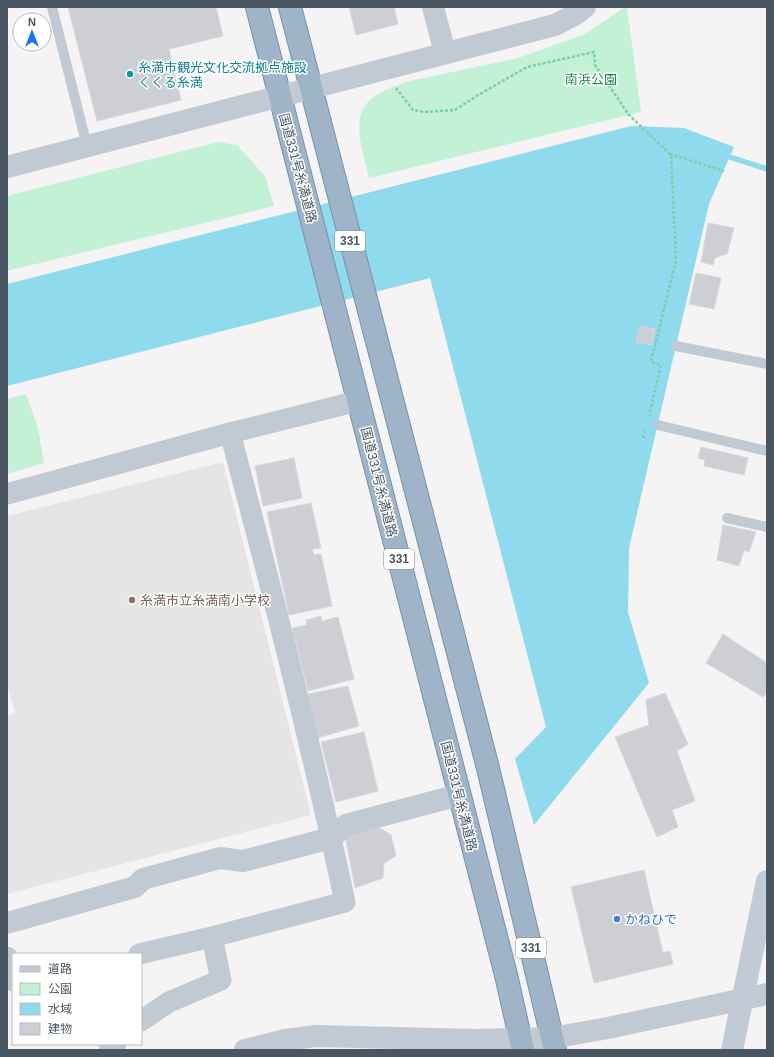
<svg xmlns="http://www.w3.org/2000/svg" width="774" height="1057" font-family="Arial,'Noto Sans JP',sans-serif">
  <rect width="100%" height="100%" fill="#f5f3f3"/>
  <path fill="#e6e4e5" d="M 223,462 L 311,815 L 7,894 L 7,716 L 15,713 L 7,684 L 7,516 Z"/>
  <g fill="#c3f1d5">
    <path d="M 625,7 L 627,7 L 641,112 L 369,178 C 364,155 349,117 371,99 C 381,91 398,85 410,81 L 518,58 L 585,34 Z"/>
    <path d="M 218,142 L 237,145 L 265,176 L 274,206 L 7,271 L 7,196 Z"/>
    <path d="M 26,394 L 38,428 L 44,463 L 7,474 L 7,399 Z"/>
  </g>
  <path fill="#90daee" d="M 631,126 L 684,128 L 734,147 L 709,204 L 629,548 L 628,612 L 649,683 L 534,825 L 515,759 L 546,727 L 430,278 L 7,386 L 7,284 Z"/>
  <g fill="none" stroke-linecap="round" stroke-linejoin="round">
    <path stroke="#90daee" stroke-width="5.5" d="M 730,157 L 767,169"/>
  </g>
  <g fill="#cdcfd5" stroke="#d7d9de">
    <path d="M 68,7 L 216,7 L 223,36 L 169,49 L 181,100 L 97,121 Z"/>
    <path d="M 349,7 L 394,7 L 398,24 L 356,35 Z"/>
    <path d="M 708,223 L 734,228 L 727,254 L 715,258 L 713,265 L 701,262 Z"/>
    <path d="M 696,273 L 721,278 L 714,309 L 689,304 Z"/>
    <path d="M 640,326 L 655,329 L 652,345 L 636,342 Z"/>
    <path d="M 701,447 L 748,458 L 744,475 L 704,466 L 705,460 L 698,458 Z"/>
    <path d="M 294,458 L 302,498 L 263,506 L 255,466 Z"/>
    <path d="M 311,503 L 321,548 L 312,549 L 314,555 L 321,554 L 332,606 L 289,615 L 267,512 Z"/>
    <path d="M 723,525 L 756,532 L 749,552 L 744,550 L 739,566 L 717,560 Z"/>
    <path d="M 321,616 L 322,621 L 338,617 L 354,679 L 308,691 L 292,628 L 307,625 L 306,620 Z"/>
    <path d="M 723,634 L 767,663 L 767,692 L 763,697 L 706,663 Z"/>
    <path d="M 348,686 L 359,726 L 317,738 L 308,694 Z"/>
    <path d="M 665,693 L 688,744 L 677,751 L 695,801 L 672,810 L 678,827 L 657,837 L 615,737 L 649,725 L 646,700 Z"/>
    <path d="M 364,732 L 378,791 L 336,802 L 321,742 Z"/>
    <path d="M 380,828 L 391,835 L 396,856 L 384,863 L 383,878 L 355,888 L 345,835 Z"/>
    <path d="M 644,870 L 663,953 L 670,951 L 673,964 L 594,983 L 571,887 Z"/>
  </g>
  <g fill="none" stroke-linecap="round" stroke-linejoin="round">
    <defs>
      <g id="trunk">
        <path d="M 257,7 L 506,975 L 523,1050"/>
        <path d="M 290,7 L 488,768 L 555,1050"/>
      </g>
    </defs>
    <use href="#trunk" stroke="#7690ad" stroke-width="24"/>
    <g stroke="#7ad0a6" stroke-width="2.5" stroke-dasharray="3 2" stroke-linecap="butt">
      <path d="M 396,88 L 413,110 L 425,112 L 455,110 L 475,97 L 527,67 L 594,52 L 595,65 L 629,115 L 671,155 L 676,260 L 651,362 L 661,365 L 649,415"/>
      <path d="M 670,154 L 724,171"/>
      <path d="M 643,438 L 645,431"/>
    </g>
    <g stroke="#c1cad2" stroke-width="10">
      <path d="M 52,7 L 87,146"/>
      <path d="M 676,346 L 767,364"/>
      <path d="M 658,425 L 767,451"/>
      <path d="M 727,518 L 767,527"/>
    </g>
    <g stroke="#c1cad2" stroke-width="21">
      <path d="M 7,494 L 230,433 L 358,401"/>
      <path d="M 139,954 L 212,937 L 345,902 C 311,744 272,589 230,433"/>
      <path d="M 7,957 L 13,981"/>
      <path d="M 141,1021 L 169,1002 L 221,980 L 212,937"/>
      <path d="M 109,1050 L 116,1044"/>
    </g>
    <g stroke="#c1cad2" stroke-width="22">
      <path d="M 433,7 L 445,53"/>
      <path d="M 7,167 L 555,25 L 576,14 L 585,7"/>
      <path d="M 7,923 L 135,887 L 143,879 L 220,858 L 243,861 L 331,838 L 346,825 L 459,795"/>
      <path d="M 245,1050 L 285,1040 L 316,1036 L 477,1040 L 552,1038 L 608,1028 L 767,994"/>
    </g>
    <path stroke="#c1cbd6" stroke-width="22" d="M 732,1050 L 767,881"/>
    <use href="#trunk" stroke="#9fb4c9" stroke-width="22"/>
  </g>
  <circle fill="#0f9aa8" stroke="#fff" stroke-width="1.5" cx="130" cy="74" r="4"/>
  <circle fill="#8d6e63" stroke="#fff" stroke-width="1.5" cx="132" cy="600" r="4"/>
  <circle fill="#3f7fe0" stroke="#fff" stroke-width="1.5" cx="617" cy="919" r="4"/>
  <g text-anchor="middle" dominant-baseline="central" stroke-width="3" stroke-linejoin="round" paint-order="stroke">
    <g fill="#fff" stroke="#808990" stroke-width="1">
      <rect x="335" y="231" width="30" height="20" rx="3"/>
      <rect x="384" y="549" width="30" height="20" rx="3"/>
      <rect x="516" y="938" width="30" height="20" rx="3"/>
    </g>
    <g font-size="12" font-weight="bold" fill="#4a5661">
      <text x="350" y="241">331</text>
      <text x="399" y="559">331</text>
      <text x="531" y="948">331</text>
    </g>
    <g font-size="13" fill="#0d838f" stroke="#fff" text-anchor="start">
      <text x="138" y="67">糸満市観光文化交流拠点施設<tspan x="138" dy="15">くくる糸満</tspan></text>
    </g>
    <g font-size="13" fill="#17864f" stroke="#fff">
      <text x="591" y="79">南浜公園</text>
    </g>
    <g font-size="13" fill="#4a5661" stroke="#fff">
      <text transform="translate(298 168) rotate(75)">国道331号糸満道路</text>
      <text transform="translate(379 482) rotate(76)">国道331号糸満道路</text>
      <text transform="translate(459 796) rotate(76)">国道331号糸満道路</text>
    </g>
    <g font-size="13" fill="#785e54" stroke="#fff" text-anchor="start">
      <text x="140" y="600">糸満市立糸満南小学校</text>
    </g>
    <g font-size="13" fill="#366cbe" stroke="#fff" text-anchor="start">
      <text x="625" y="919">かねひで</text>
    </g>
  </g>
  <rect width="774" height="1057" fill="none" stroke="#4a5661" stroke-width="16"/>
  <rect x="12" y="953" width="130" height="92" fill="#ffffff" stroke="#b7bbc0"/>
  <rect x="20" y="966" width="20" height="6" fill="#c1cbd6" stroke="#b7bbc0"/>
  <text x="48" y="973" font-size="12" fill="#4a5661">道路</text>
  <rect x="20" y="983" width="20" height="12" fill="#c3f1d5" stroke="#b7bbc0"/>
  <text x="48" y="993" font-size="12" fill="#4a5661">公園</text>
  <rect x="20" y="1003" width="20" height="12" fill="#90daee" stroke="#b7bbc0"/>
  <text x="48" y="1013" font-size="12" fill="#4a5661">水域</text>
  <rect x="20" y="1023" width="20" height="12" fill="#cdcfd5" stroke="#b7bbc0"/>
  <text x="48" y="1033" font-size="12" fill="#4a5661">建物</text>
  <g transform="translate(32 32)"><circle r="19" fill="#ffffff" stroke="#b7bbc0"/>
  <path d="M0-3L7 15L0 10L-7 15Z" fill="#1a73e8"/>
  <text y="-6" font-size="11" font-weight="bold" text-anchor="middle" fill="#4a5661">N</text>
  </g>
</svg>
